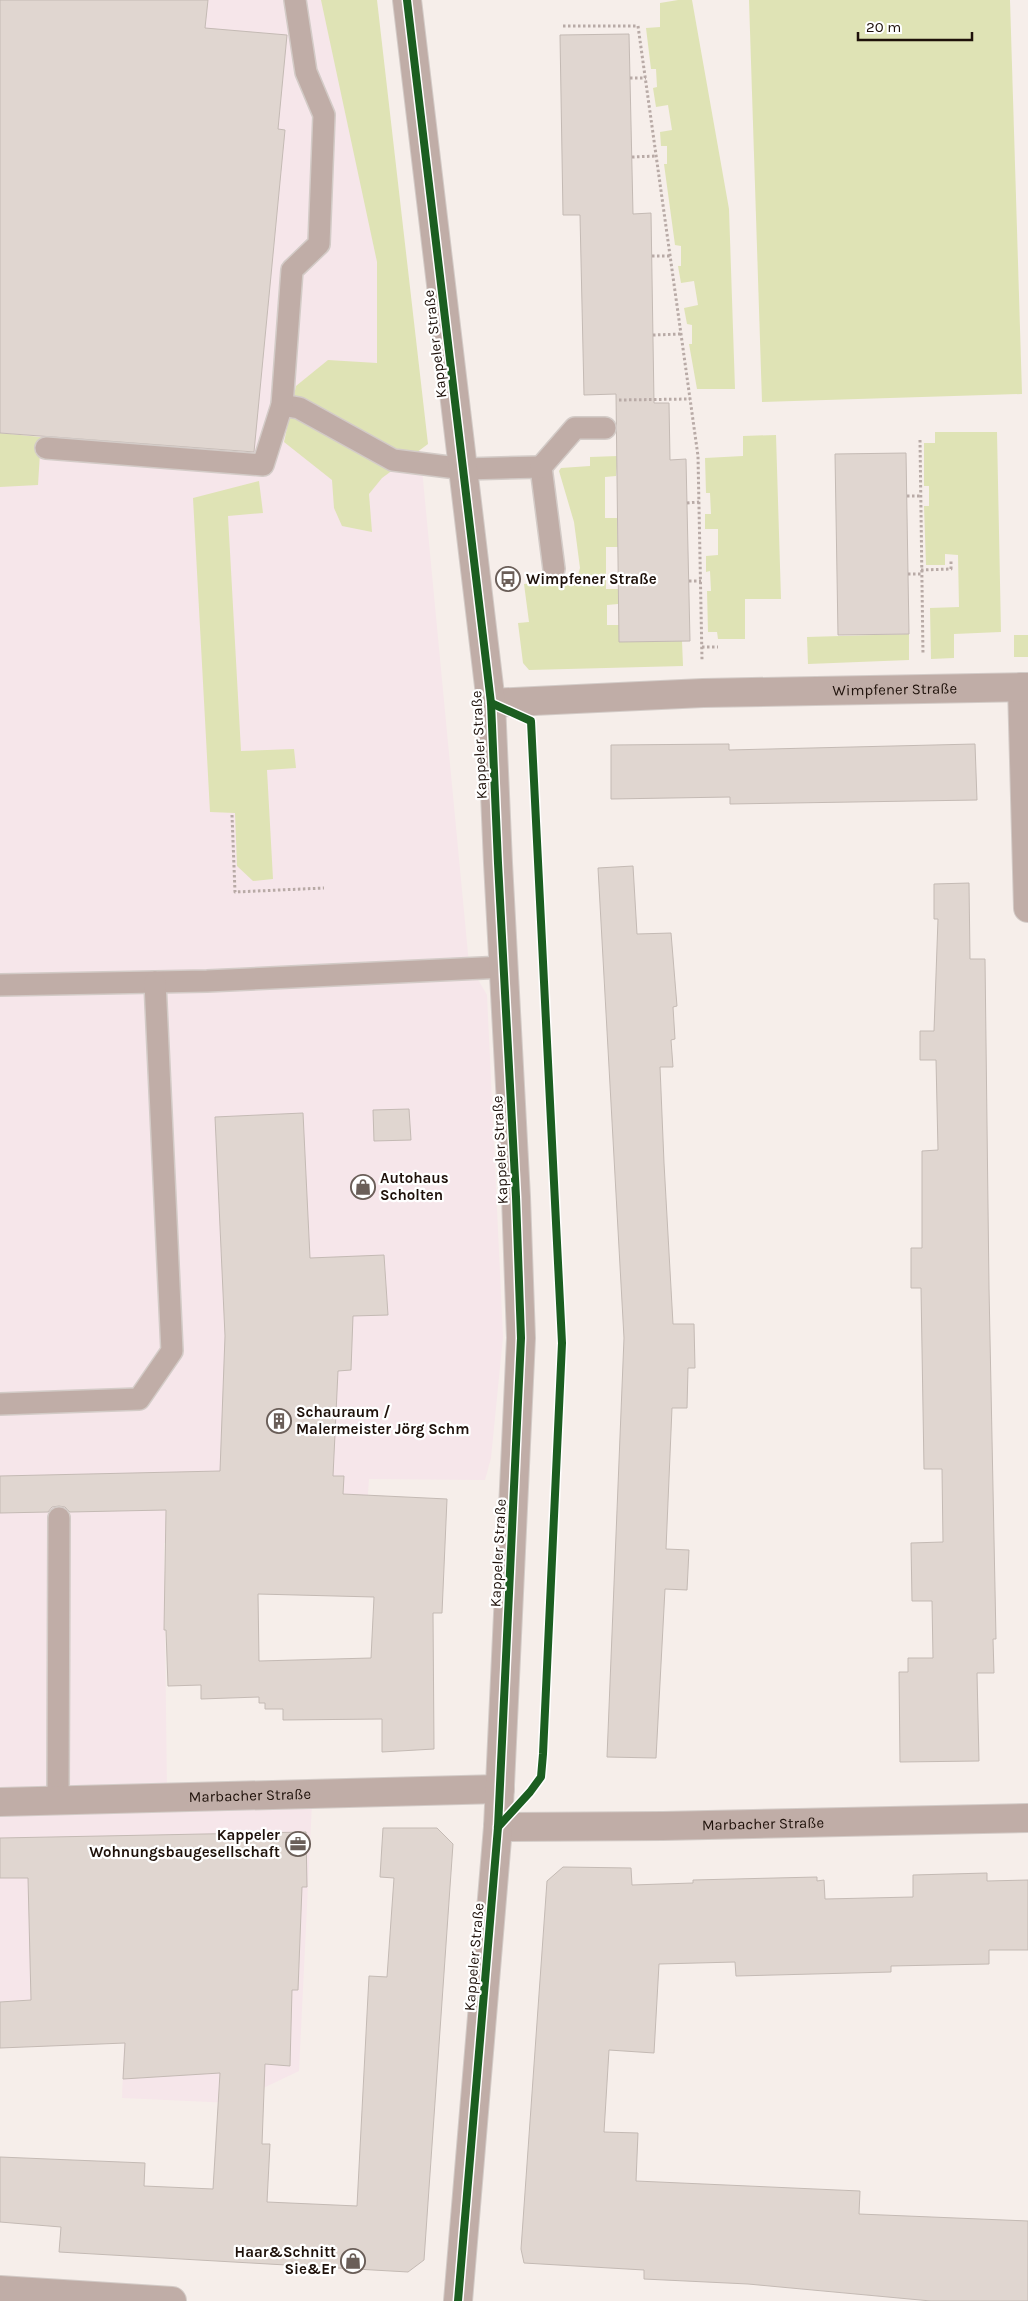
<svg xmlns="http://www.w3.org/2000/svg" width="1028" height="2301" font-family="Karla,sans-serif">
  <rect width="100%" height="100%" fill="#f6eeea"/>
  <path fill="#f6e6ea" d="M 0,0 L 329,0 L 420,448 L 469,964 L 487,995 L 503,1337 L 491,1458 L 485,1480 L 369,1479 L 364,1551 L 164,1543 L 167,1793 L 313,1783 L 299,2071 L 232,2103 L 122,2098 L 124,2042 L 0,2048 Z"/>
  <g fill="#dfe3b5">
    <path d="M 321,0 L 377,0 L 428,444 L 382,478 L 369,494 L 372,532 L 342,526 L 334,508 L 332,480 L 284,442 L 296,386 L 328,360 L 377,363 L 377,262 Z"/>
    <path d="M 678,0 L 692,0 L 729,209 L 735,389 L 697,389 L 689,344 L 692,344 L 692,325 L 687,324 L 684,308 L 698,305 L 694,281 L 681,283 L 678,266 L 681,266 L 681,246 L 675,245 L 664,164 L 667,164 L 667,146 L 661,146 L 660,132 L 672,130 L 668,105 L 656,107 L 653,88 L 657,87 L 656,69 L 651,69 L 646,28 L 660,27 L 660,3 Z"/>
    <path d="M 749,0 L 1010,0 L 1022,394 L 762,402 Z"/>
    <path d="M 935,432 L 997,432 L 1001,632 L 954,634 L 954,658 L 931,659 L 930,608 L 959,607 L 958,555 L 945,554 L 945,565 L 926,565 L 924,506 L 929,506 L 929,486 L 924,486 L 924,443 L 935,443 Z"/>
    <path d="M 0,433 L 41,437 L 38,485 L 0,487 Z"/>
    <path d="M 776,435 L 781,599 L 745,599 L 745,639 L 718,639 L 717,632 L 708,632 L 707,591 L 711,591 L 710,571 L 706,572 L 706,556 L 718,555 L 718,529 L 705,529 L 705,514 L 711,514 L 710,493 L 706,493 L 705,458 L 743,456 L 743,436 Z"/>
    <path d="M 618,456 L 616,476 L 605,477 L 605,518 L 617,518 L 618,547 L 606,547 L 606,589 L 618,589 L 618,604 L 607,605 L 607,625 L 619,625 L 619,642 L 682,641 L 683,666 L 529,670 L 523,663 L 518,623 L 529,622 L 524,584 L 572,579 L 578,575 L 580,568 L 574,522 L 559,471 L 561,468 L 590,466 L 590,457 Z"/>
    <path d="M 259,481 L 263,513 L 228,516 L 241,751 L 294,749 L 296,768 L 267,770 L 273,879 L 253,881 L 237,866 L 235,813 L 210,812 L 193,498 Z"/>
    <path d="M 909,634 L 909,660 L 808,664 L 807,637 Z"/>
    <rect x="1014" y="635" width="14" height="22"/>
  </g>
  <g fill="#e0d6d0" stroke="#c4bab4" fill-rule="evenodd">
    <path d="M 0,0 L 208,0 L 205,28 L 287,35 L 278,129 L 285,130 L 254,452 L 0,433 Z"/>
    <path d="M 629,34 L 633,214 L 651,213 L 654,403 L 669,403 L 670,460 L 686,459 L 690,641 L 619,642 L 616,394 L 584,395 L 580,215 L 563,215 L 560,35 Z"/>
    <path d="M 906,453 L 909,634 L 838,635 L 835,454 Z"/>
    <path d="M 729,744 L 729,750 L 975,744 L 977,800 L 730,804 L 730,797 L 611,799 L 611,745 Z"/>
    <path d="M 633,866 L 637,934 L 671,933 L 677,1006 L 673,1007 L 675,1039 L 671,1040 L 673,1067 L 660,1067 L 664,1163 L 673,1324 L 694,1324 L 695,1368 L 688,1368 L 687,1408 L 672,1408 L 666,1549 L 689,1550 L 687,1590 L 665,1589 L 656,1758 L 607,1757 L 624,1338 L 598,868 Z"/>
    <path d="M 969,883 L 970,959 L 985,959 L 989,1288 L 996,1639 L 993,1639 L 994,1673 L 977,1673 L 979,1761 L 900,1762 L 899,1672 L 908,1672 L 908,1658 L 933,1658 L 932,1601 L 912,1601 L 911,1543 L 943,1542 L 942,1469 L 924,1469 L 921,1288 L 911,1288 L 911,1248 L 922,1248 L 922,1151 L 938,1150 L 936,1060 L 920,1060 L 920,1031 L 934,1031 L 938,919 L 934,919 L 934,884 Z"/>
    <path d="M 409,1109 L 411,1140 L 374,1141 L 373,1110 Z"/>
    <path d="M 303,1113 L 310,1258 L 384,1255 L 388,1315 L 353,1316 L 351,1370 L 338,1371 L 333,1476 L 344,1476 L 343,1494 L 447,1499 L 442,1613 L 433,1613 L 434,1749 L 382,1752 L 382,1719 L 283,1720 L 283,1709 L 265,1709 L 265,1703 L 259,1703 L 259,1697 L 201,1699 L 201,1685 L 168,1686 L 166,1630 L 164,1630 L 166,1510 L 70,1512 L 65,1507 L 59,1506 L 52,1507 L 48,1512 L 0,1513 L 0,1476 L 220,1471 L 225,1336 L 215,1117 ZM 258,1594 L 374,1597 L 371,1658 L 259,1661 Z"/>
    <path d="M 383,1828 L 437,1828 L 453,1844 L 424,2260 L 408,2272 L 59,2252 L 61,2227 L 0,2222 L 0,2157 L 145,2163 L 144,2186 L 213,2189 L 220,2073 L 123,2079 L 125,2043 L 0,2048 L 0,2002 L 31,2000 L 28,1878 L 0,1878 L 0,1838 L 306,1832 L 307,1887 L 302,1887 L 298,1990 L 292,1990 L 290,2066 L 265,2064 L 262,2144 L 270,2144 L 267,2202 L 357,2206 L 369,1976 L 387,1977 L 394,1878 L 380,1877 Z"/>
    <path d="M 563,1867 L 631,1868 L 632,1885 L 693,1883 L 693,1880 L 817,1877 L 817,1881 L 824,1880 L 825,1899 L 913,1897 L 913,1875 L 987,1873 L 987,1881 L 1028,1880 L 1028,1950 L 989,1950 L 989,1964 L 891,1966 L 891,1972 L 736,1976 L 735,1962 L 659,1964 L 654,2053 L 609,2050 L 604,2132 L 638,2133 L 636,2181 L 860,2191 L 859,2214 L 1028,2221 L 1028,2301 L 931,2301 L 748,2284 L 644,2279 L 644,2270 L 524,2263 L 521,2249 L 547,1881 Z"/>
  </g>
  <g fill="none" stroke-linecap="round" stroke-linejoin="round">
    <defs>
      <g id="service">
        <path d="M 282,405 L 299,408 L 393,460 L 465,469 L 541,467 L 554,569"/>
        <path d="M 46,448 L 263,465 L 282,405 L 292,270 L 319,244 L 324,115 L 306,72 L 295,0"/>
        <path d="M 541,467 L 575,428 L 605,428"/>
        <path d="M 0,985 L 207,981 L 504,967"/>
        <path d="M 0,1404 L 139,1399 L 172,1351 L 155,982"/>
        <path d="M 58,1801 L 59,1518"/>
      </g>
      <g id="minor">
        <path d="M 1022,687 L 1028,908"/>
        <path id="s1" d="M 491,703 L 703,693 L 1028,687"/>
        <path id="s2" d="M 0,1802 L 500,1789"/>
        <path id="s3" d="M 498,1827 L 663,1826 L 1028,1818"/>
        <path d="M 0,2290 L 172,2301"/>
      </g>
      <path id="tertiary" d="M 407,0 L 491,703 L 498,863 L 516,1197 L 521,1338 L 498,1827 L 458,2301"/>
    </defs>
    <use href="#service" stroke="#d3cbc7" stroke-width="24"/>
    <use href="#minor" stroke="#d3cbc7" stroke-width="30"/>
    <use href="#tertiary" stroke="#d3cbc7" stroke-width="30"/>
    <g stroke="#b8aaa6" stroke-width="3" stroke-dasharray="2.5 2.5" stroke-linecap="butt">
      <path d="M 563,26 L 638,26 L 698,456 L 702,660"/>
      <path d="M 630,78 L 646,78"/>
      <path d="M 632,157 L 657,156"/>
      <path d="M 652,256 L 671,256"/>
      <path d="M 653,335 L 681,334"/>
      <path d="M 619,400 L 690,399"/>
      <path d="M 920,440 L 923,655"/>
      <path d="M 907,496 L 920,496"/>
      <path d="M 687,503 L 699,502"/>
      <path d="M 921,570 L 951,569 L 951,560"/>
      <path d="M 908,574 L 922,574"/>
      <path d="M 689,581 L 701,581"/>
      <path d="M 702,647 L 718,647"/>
      <path d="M 232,815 L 235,892 L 324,888"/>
    </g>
    <use href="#service" stroke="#c0ada7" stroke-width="21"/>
    <use href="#minor" stroke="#c0ada7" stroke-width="28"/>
    <use href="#tertiary" stroke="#c0ada7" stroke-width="28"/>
    <defs>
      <g id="cycleway">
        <path d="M 407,0 L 491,703 L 498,863 L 516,1197 L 521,1338 L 498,1827 L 458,2301"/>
        <path d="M 491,703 L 531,721 L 562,1343 L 543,1754 L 541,1777 L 530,1792 L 498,1827"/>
      </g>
    </defs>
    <use href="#cycleway" stroke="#fff" stroke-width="11"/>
    <use href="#cycleway" stroke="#1b5e20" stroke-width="8"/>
  </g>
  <defs>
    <symbol id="bus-ring" viewBox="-11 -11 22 22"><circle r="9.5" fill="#fff" stroke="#6a5e58" stroke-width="1.5"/><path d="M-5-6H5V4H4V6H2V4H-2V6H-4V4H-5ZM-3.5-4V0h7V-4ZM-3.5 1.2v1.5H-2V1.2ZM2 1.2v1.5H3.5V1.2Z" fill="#6a5e58"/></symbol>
    <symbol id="shop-ring" viewBox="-11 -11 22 22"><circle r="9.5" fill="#fff" stroke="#6a5e58" stroke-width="1.5"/><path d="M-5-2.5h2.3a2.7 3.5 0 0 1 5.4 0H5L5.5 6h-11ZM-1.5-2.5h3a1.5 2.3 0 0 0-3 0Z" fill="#6a5e58"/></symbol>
    <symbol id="building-ring" viewBox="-11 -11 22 22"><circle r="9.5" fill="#fff" stroke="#6a5e58" stroke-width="1.5"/><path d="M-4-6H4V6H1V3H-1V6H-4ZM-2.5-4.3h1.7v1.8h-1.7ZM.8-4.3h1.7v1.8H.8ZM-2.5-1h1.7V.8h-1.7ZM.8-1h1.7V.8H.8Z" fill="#6a5e58"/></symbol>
    <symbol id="office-ring" viewBox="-11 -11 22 22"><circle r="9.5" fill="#fff" stroke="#6a5e58" stroke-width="1.5"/><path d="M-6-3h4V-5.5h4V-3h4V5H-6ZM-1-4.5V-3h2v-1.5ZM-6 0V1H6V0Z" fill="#6a5e58"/></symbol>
  </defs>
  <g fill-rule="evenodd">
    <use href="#bus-ring" x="494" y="565" width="28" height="28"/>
    <use href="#shop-ring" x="349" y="1173" width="28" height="28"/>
    <use href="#building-ring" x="265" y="1407" width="28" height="28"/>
    <use href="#office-ring" x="284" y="1830" width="28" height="28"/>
    <use href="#shop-ring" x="339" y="2247" width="28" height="28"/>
  </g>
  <g text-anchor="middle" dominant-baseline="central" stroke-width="4.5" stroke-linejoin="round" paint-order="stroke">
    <g font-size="15" fill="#1e110a" stroke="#fff">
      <text transform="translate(435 344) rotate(-97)">Kappeler Straße</text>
      <text stroke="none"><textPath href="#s1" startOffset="404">Wimpfener Straße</textPath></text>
      <text transform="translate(479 745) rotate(-93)">Kappeler Straße</text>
      <text transform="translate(500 1150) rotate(-93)">Kappeler Straße</text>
      <text transform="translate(498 1553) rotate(-87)">Kappeler Straße</text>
      <text stroke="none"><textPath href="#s2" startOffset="250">Marbacher Straße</textPath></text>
      <text stroke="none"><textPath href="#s3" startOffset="265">Marbacher Straße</textPath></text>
      <text transform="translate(474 1957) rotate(-85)">Kappeler Straße</text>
    </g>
    <g font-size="15" font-weight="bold" fill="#1e110a" stroke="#fff" text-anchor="start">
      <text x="526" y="579">Wimpfener Straße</text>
      <text x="380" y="1178">Autohaus<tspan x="380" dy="17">Scholten</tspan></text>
      <text x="296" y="1412">Schauraum /<tspan x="296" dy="17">Malermeister Jörg Schm</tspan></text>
      <text x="280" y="1835" text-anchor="end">Kappeler<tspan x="280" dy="17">Wohnungsbaugesellschaft</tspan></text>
      <text x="336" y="2252" text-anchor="end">Haar&amp;Schnitt<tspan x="336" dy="17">Sie&amp;Er</tspan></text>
    </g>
  </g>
  <path d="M858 32v8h114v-8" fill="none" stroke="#1e110a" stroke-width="2.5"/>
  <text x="866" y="32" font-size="15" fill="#1e110a" stroke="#ffffff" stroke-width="4" paint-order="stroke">20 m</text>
</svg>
